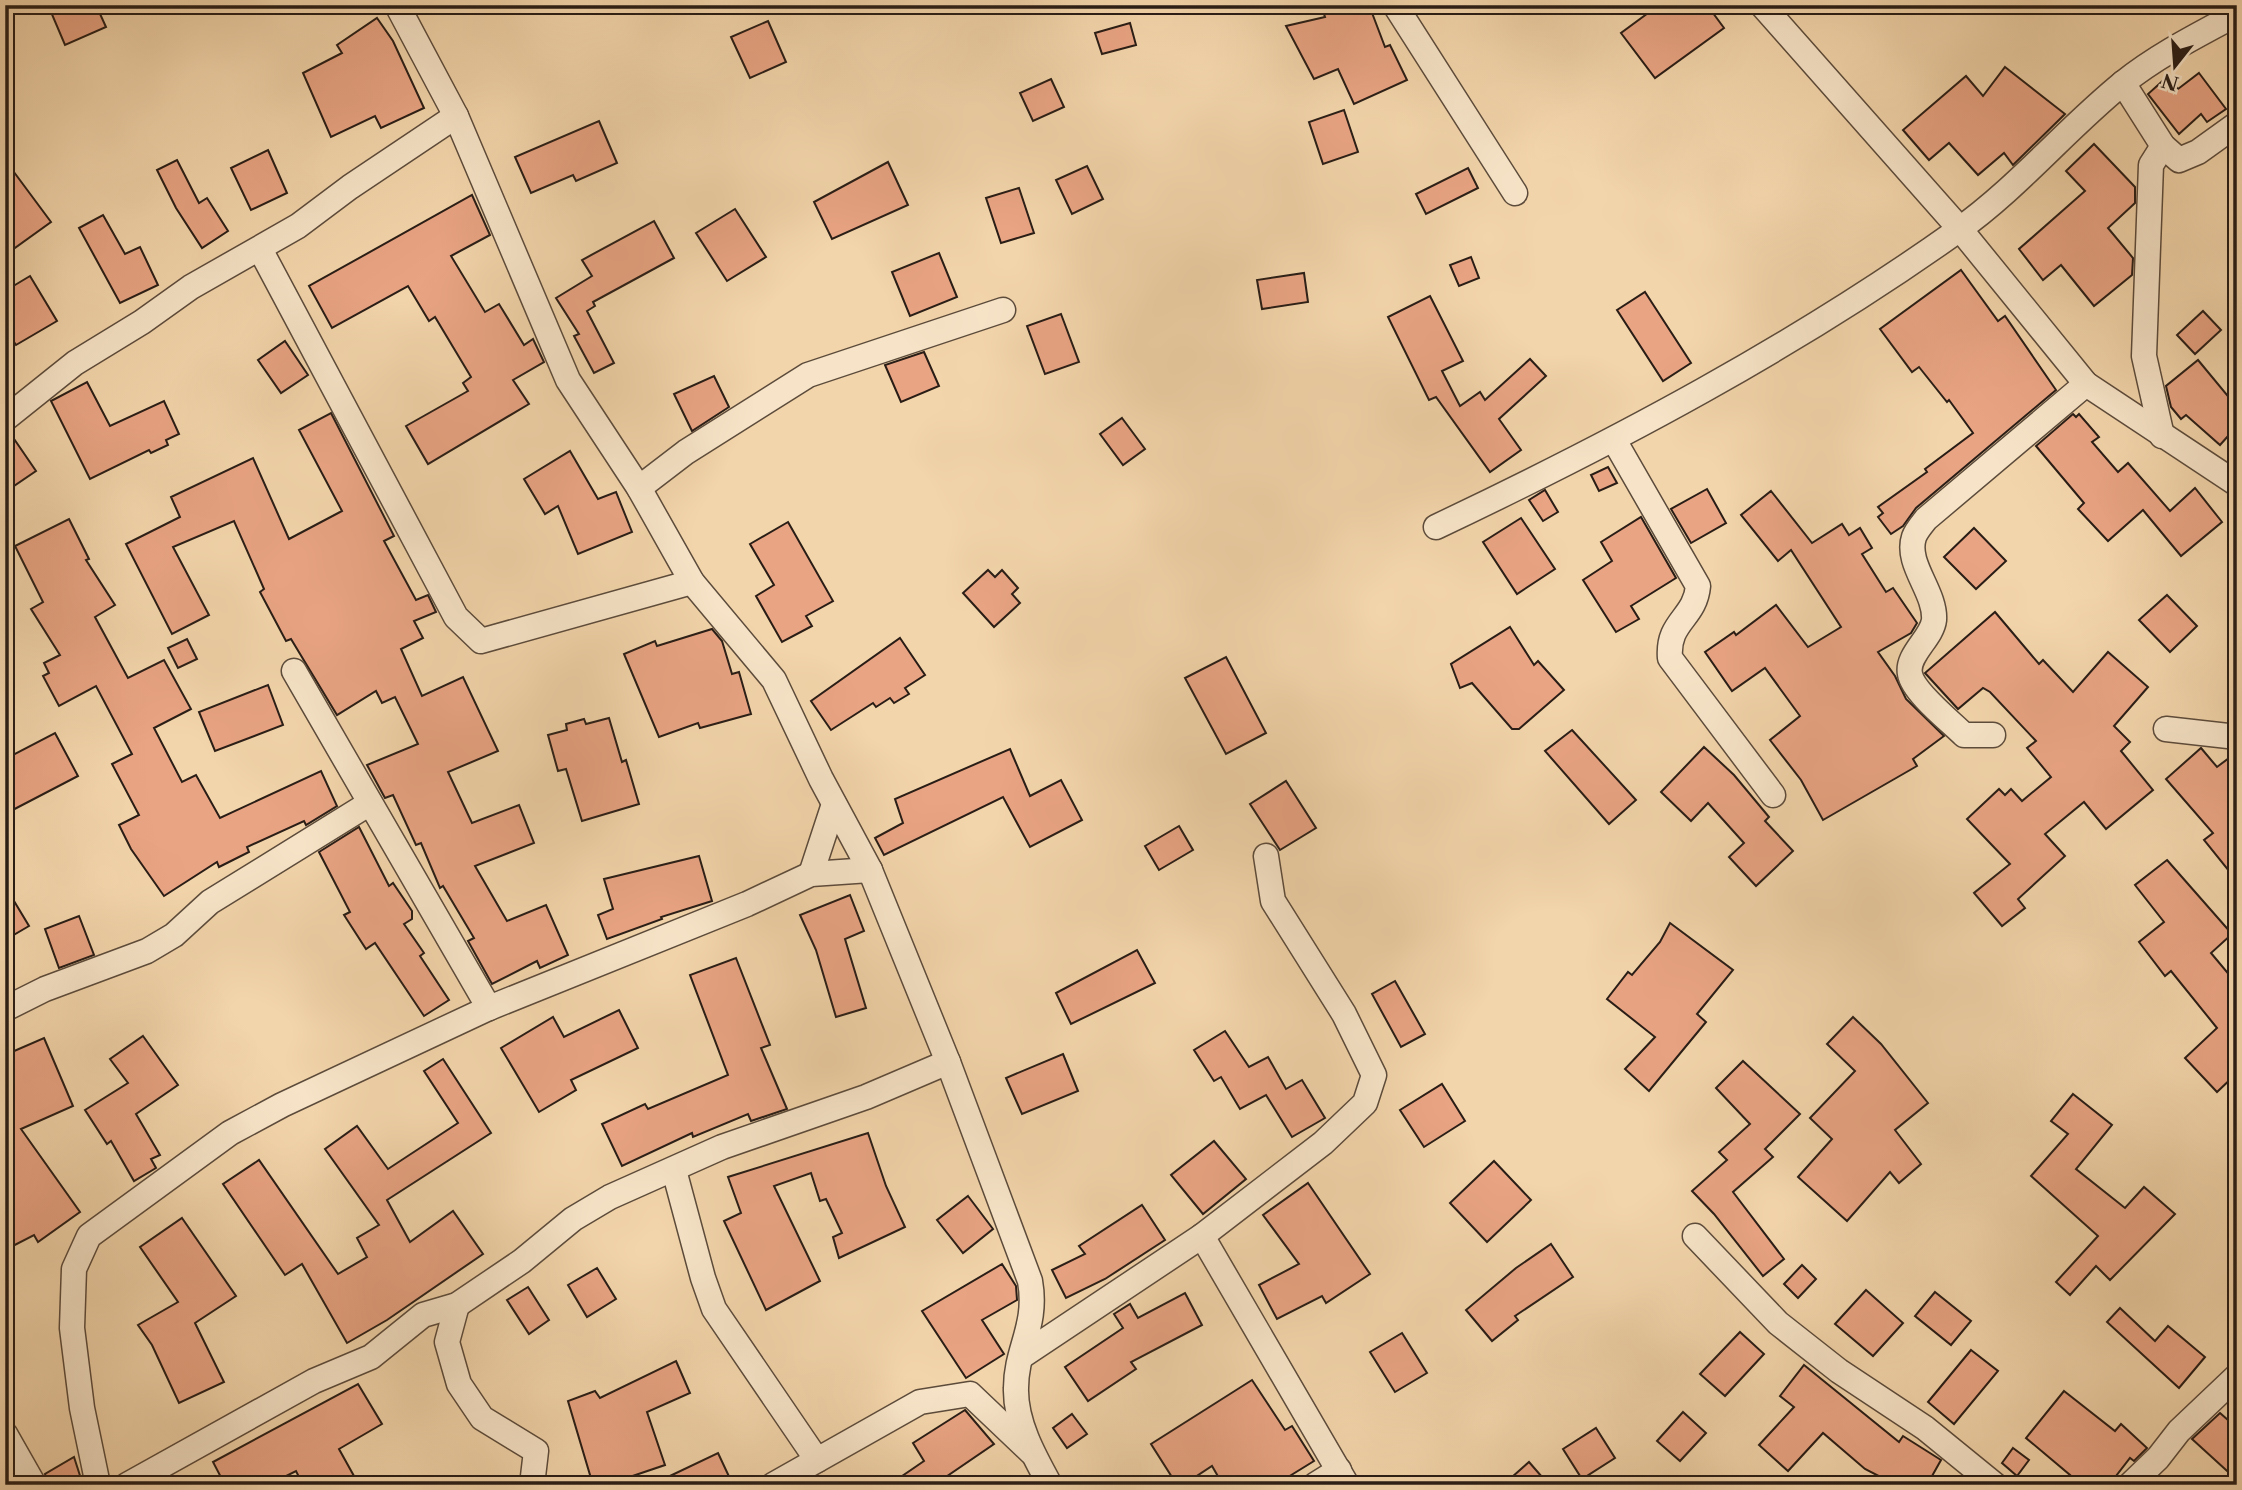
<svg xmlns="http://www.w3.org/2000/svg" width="2242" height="1490" font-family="'Libre Caslon Text',serif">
  <rect width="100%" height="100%" fill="#f3d5ab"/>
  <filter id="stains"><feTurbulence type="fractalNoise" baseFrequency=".00286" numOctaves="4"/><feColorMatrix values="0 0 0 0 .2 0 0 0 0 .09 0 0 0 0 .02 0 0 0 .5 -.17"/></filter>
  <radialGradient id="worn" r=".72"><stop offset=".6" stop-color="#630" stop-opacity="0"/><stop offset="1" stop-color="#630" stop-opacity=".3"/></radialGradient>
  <g fill="#e9a483" stroke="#291d16" stroke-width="2">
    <path d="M 48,5 L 96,5 L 106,27 L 65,45 Z"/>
    <path d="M 1321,5 L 1369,5 L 1385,47 L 1390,45 L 1407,80 L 1354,104 L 1338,69 L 1314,79 L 1286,26 L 1325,17 Z"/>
    <path d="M 1659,5 L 1707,5 L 1724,28 L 1655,78 L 1621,33 Z"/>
    <path d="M 377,18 L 393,41 L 424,108 L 381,128 L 375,116 L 331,137 L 303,73 L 342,53 L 337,45 Z"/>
    <path d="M 768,21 L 786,62 L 750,78 L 731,37 Z"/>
    <path d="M 1130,23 L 1136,45 L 1102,54 L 1095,33 Z"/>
    <path d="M 2005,67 L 2065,114 L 2013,165 L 2004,153 L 1978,175 L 1949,143 L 1929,160 L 1903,130 L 1966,76 L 1983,96 Z"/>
    <path d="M 2199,73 L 2226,109 L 2207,122 L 2201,114 L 2179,134 L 2148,94 L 2167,77 L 2178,89 Z"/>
    <path d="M 1051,79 L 1064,107 L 1033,121 L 1020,93 Z"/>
    <path d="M 1344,110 L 1358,152 L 1323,164 L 1309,122 Z"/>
    <path d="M 599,121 L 617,163 L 576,181 L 573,175 L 531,193 L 515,157 Z"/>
    <path d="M 2094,144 L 2135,187 L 2135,203 L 2108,228 L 2133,258 L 2132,275 L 2094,306 L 2061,265 L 2043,280 L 2019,249 L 2085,191 L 2066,171 Z"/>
    <path d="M 268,150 L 287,193 L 251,210 L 231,168 Z"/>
    <path d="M 5,160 L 51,222 L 12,250 L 5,240 Z"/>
    <path d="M 177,160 L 199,203 L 207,198 L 228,231 L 202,248 L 176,208 L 157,170 Z"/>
    <path d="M 888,162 L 908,205 L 832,239 L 814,202 Z"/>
    <path d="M 1087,166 L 1103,199 L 1072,214 L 1056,180 Z"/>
    <path d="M 1468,168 L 1478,188 L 1426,214 L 1416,194 Z"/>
    <path d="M 1019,188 L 1034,233 L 1001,243 L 986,198 Z"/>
    <path d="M 472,195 L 490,235 L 451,256 L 485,312 L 499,304 L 524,345 L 533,339 L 544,362 L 513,380 L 529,404 L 428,464 L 406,426 L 468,391 L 463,383 L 471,377 L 435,317 L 429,321 L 408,286 L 332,328 L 309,286 Z"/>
    <path d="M 735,209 L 766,257 L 727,281 L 696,233 Z"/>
    <path d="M 103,215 L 125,254 L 140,247 L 158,285 L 120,303 L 79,228 Z"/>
    <path d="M 654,221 L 674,258 L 593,302 L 595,306 L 587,311 L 614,363 L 594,373 L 574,336 L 579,334 L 556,298 L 592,276 L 582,260 Z"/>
    <path d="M 939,253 L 957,297 L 910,316 L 892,272 Z"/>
    <path d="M 1471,257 L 1479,278 L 1459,286 L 1450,265 Z"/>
    <path d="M 1961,270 L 1998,321 L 2005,316 L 2056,390 L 1916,508 L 1903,526 L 1891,534 L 1878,517 L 1883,513 L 1878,507 L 1927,472 L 1925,469 L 1973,433 L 1949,400 L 1947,402 L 1919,367 L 1912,372 L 1880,329 Z"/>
    <path d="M 1304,273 L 1308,302 L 1262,309 L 1257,280 Z"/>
    <path d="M 30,276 L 57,321 L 16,345 L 5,328 L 5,291 Z"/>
    <path d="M 1645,292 L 1691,363 L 1663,381 L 1617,310 Z"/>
    <path d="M 1430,296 L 1463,361 L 1442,371 L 1460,406 L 1480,392 L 1485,400 L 1530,359 L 1546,376 L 1499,419 L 1521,450 L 1490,472 L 1436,397 L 1429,400 L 1388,317 Z"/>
    <path d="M 2203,311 L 2221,330 L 2195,354 L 2177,335 Z"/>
    <path d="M 1061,314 L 1079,362 L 1045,374 L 1027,326 Z"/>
    <path d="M 285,341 L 308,375 L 281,393 L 258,360 Z"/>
    <path d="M 924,352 L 939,386 L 901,402 L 885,365 Z"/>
    <path d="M 2198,360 L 2237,407 L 2237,426 L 2220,445 L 2186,415 L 2181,419 L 2171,407 L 2166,386 Z"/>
    <path d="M 714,376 L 729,407 L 692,431 L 674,394 Z"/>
    <path d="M 87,382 L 110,426 L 164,401 L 179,434 L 166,440 L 168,445 L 151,453 L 149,450 L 90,479 L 51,401 Z"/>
    <path d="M 331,413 L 394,536 L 384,541 L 416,600 L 428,595 L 436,612 L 414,621 L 423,638 L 401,649 L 422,696 L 463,677 L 498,751 L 448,772 L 472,823 L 519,805 L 534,843 L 475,866 L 507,921 L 546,905 L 568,955 L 540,968 L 537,961 L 492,984 L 468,941 L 474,938 L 443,886 L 440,888 L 421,843 L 416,845 L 393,795 L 385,798 L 367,765 L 418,744 L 395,697 L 382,703 L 376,691 L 337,715 L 291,639 L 286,641 L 260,592 L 264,589 L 234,521 L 173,547 L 209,615 L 172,634 L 126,544 L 180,517 L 171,497 L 253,458 L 289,539 L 342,511 L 299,430 Z"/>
    <path d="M 2073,414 L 2076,417 L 2079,414 L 2099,437 L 2092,442 L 2118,472 L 2128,463 L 2170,511 L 2195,488 L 2222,522 L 2181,556 L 2143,510 L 2108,541 L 2078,509 L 2084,503 L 2036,446 Z"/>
    <path d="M 1122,418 L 1145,449 L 1123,465 L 1100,434 Z"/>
    <path d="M 10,433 L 36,471 L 5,492 L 5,434 Z"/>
    <path d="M 570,451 L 598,499 L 616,492 L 632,532 L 578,554 L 558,506 L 545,514 L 524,479 Z"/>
    <path d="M 1608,467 L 1617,483 L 1599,491 L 1591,475 Z"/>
    <path d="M 1707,489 L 1726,523 L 1691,543 L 1671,509 Z"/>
    <path d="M 1545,490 L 1558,512 L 1543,521 L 1529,500 Z"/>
    <path d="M 1771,491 L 1812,543 L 1842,524 L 1849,535 L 1860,528 L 1872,548 L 1862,554 L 1886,592 L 1893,588 L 1917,623 L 1911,633 L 1878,652 L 1895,676 L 1906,699 L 1944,736 L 1913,759 L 1917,766 L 1823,820 L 1801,780 L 1770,740 L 1800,716 L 1765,668 L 1732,691 L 1705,652 L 1734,632 L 1736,635 L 1776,605 L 1808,647 L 1841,627 L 1791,550 L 1778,561 L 1741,515 Z"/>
    <path d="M 1641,517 L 1676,578 L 1631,606 L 1639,619 L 1616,632 L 1583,580 L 1612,561 L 1601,542 Z"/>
    <path d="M 1521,518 L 1555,569 L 1517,594 L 1483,542 Z"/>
    <path d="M 69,519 L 89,559 L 86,560 L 115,605 L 95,617 L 128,678 L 164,660 L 191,709 L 154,728 L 182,782 L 196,775 L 220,818 L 321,771 L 337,806 L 306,825 L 304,821 L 247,847 L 249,852 L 219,867 L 217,862 L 164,896 L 131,849 L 119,825 L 139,815 L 112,764 L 132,754 L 96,686 L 59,706 L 43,676 L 49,673 L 44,663 L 60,655 L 31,609 L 43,602 L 15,546 Z"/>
    <path d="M 788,522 L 833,601 L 806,616 L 812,626 L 782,642 L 756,596 L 774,585 L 750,544 Z"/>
    <path d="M 1974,528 L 2006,561 L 1976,589 L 1944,557 Z"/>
    <path d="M 988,570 L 995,577 L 1002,570 L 1018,588 L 1012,594 L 1020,603 L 994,627 L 963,593 Z"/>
    <path d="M 2167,595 L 2197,626 L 2170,652 L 2139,620 Z"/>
    <path d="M 1995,612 L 2039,664 L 2043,660 L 2073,692 L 2108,652 L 2148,687 L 2114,726 L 2130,742 L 2121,751 L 2153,790 L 2106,829 L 2084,802 L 2045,834 L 2065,856 L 2018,899 L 2025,908 L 2002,926 L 1974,893 L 2010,864 L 1967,819 L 1999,789 L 2005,795 L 2011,789 L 2022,801 L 2051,777 L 2027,748 L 2036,741 L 1990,692 L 1983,688 L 1958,709 L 1925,673 Z"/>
    <path d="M 1510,627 L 1534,665 L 1538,661 L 1564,690 L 1519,729 L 1512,729 L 1472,683 L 1460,688 L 1451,664 Z"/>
    <path d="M 712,629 L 722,641 L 732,674 L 739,672 L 751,714 L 700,728 L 698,723 L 659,737 L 624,654 L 655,641 L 657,646 Z"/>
    <path d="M 900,638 L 925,675 L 905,688 L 909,694 L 894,703 L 890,698 L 876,707 L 873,703 L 831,730 L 811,701 Z"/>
    <path d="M 187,639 L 197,659 L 178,668 L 168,648 Z"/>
    <path d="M 1226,657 L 1266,733 L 1226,754 L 1185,678 Z"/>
    <path d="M 268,685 L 283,725 L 215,751 L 199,712 Z"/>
    <path d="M 609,718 L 622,762 L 626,760 L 639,804 L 582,821 L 566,769 L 558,771 L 548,735 L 567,730 L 566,724 L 584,719 L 586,724 Z"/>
    <path d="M 1572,730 L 1636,800 L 1609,824 L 1545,751 Z"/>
    <path d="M 55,733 L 78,776 L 5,814 L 5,759 Z"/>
    <path d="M 1704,747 L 1734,775 L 1769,817 L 1765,821 L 1793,851 L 1756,886 L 1729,857 L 1744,843 L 1708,803 L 1691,821 L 1661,792 Z"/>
    <path d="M 2201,748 L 2217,767 L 2237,752 L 2237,881 L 2204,840 L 2213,833 L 2166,779 Z"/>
    <path d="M 1010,749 L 1030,796 L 1061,780 L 1082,820 L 1030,847 L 1003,797 L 884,855 L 875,838 L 903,823 L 895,799 Z"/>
    <path d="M 1286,781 L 1316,828 L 1280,850 L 1250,804 Z"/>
    <path d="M 1179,826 L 1193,850 L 1159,870 L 1145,846 Z"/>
    <path d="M 359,827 L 389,886 L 393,883 L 412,911 L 412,919 L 404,924 L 424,953 L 420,956 L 449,1000 L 424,1016 L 375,943 L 366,949 L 344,915 L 350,912 L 319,852 Z"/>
    <path d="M 699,856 L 712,901 L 661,917 L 662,919 L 607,939 L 598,915 L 613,909 L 604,879 Z"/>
    <path d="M 2167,860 L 2232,934 L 2211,953 L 2237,984 L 2237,1073 L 2217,1092 L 2185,1058 L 2217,1028 L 2171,971 L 2165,976 L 2139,942 L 2164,922 L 2135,885 Z"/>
    <path d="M 5,886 L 29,926 L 5,940 Z"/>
    <path d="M 850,895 L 864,931 L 845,939 L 866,1008 L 836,1017 L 816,950 L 800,915 Z"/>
    <path d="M 79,916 L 94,955 L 59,968 L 45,929 Z"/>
    <path d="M 1670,923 L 1733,970 L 1697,1014 L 1706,1022 L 1649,1091 L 1625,1069 L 1655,1037 L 1607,999 L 1628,972 L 1632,975 L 1660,942 Z"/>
    <path d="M 1137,950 L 1155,983 L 1071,1024 L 1056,993 Z"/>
    <path d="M 736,958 L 770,1045 L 761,1048 L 787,1109 L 751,1121 L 748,1114 L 693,1137 L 692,1133 L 622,1166 L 602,1124 L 645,1104 L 648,1109 L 728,1075 L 690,975 Z"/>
    <path d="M 1395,981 L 1425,1034 L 1401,1047 L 1372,994 Z"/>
    <path d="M 619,1010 L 638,1048 L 571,1080 L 576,1090 L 539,1112 L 501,1048 L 553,1017 L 564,1037 Z"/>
    <path d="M 1853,1017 L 1881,1044 L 1928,1103 L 1895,1130 L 1921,1164 L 1899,1183 L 1890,1172 L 1847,1221 L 1798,1177 L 1832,1139 L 1810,1118 L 1855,1071 L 1827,1044 Z"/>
    <path d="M 1225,1031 L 1249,1067 L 1268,1057 L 1286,1089 L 1302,1080 L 1325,1118 L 1292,1137 L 1266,1095 L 1240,1109 L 1221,1077 L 1214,1081 L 1194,1050 Z"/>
    <path d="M 143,1036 L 178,1085 L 136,1114 L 160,1155 L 151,1159 L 156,1168 L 134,1181 L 111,1141 L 107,1144 L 85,1110 L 128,1083 L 110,1059 Z"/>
    <path d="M 44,1038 L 73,1106 L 21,1129 L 80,1212 L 38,1242 L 34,1235 L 5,1250 L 5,1055 Z"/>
    <path d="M 1063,1054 L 1078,1091 L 1022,1114 L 1006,1078 Z"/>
    <path d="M 443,1059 L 491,1133 L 387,1200 L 410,1242 L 453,1211 L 483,1254 L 387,1320 L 347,1343 L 302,1264 L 285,1275 L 223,1184 L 259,1160 L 338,1274 L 367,1257 L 357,1238 L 379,1225 L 325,1149 L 357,1126 L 388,1169 L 458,1123 L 424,1071 Z"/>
    <path d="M 1743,1061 L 1800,1114 L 1765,1149 L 1773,1157 L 1733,1192 L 1784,1259 L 1763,1276 L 1714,1214 L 1692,1191 L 1727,1160 L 1719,1152 L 1750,1124 L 1716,1088 Z"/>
    <path d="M 1442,1084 L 1465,1121 L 1424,1147 L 1400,1110 Z"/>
    <path d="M 2073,1094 L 2112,1125 L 2076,1169 L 2125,1208 L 2144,1187 L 2175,1214 L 2110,1280 L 2096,1266 L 2070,1295 L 2056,1282 L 2098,1236 L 2031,1176 L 2068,1134 L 2051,1121 Z"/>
    <path d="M 868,1133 L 886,1186 L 905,1227 L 839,1258 L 833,1237 L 842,1233 L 826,1199 L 820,1201 L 811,1173 L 774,1186 L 820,1281 L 766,1310 L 724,1221 L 741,1213 L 728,1177 Z"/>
    <path d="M 1214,1141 L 1246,1179 L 1203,1214 L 1171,1175 Z"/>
    <path d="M 1494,1161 L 1531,1200 L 1487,1242 L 1450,1203 Z"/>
    <path d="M 1308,1183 L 1370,1274 L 1326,1303 L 1322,1296 L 1277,1319 L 1259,1285 L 1299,1264 L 1263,1215 Z"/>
    <path d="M 968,1196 L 993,1229 L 963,1253 L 937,1220 Z"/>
    <path d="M 1142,1205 L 1165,1240 L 1105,1279 L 1066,1298 L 1052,1270 L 1085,1254 L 1079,1246 Z"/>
    <path d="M 182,1218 L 236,1296 L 195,1323 L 224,1382 L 179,1403 L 152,1345 L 138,1325 L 178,1302 L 140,1247 Z"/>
    <path d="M 1551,1244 L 1573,1277 L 1515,1316 L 1518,1320 L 1492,1341 L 1466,1310 L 1516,1268 Z"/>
    <path d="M 1002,1264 L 1016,1286 L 1017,1300 L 982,1320 L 1004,1354 L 966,1378 L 922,1311 Z"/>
    <path d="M 1802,1265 L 1816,1279 L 1798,1298 L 1784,1284 Z"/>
    <path d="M 597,1268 L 616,1299 L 587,1317 L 568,1285 Z"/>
    <path d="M 528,1287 L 549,1320 L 529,1334 L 507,1300 Z"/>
    <path d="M 1866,1290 L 1903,1323 L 1873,1356 L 1835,1324 Z"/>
    <path d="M 1935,1292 L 1971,1321 L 1951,1345 L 1915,1316 Z"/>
    <path d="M 1185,1293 L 1202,1325 L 1131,1362 L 1136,1369 L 1088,1401 L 1065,1367 L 1123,1328 L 1114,1314 L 1130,1304 L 1138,1318 Z"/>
    <path d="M 2120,1308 L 2155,1341 L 2168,1326 L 2205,1357 L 2179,1388 L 2107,1322 Z"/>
    <path d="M 1740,1332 L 1764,1354 L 1725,1396 L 1700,1374 Z"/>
    <path d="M 1402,1333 L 1427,1373 L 1395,1392 L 1370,1352 Z"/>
    <path d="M 1971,1350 L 1998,1371 L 1954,1424 L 1928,1402 Z"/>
    <path d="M 676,1361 L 690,1393 L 647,1412 L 665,1465 L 606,1485 L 593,1485 L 568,1401 L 595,1391 L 600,1398 Z"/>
    <path d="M 1804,1365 L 1899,1442 L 1903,1436 L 1941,1460 L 1927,1485 L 1896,1485 L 1865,1469 L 1823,1433 L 1788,1471 L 1759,1445 L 1794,1407 L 1780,1396 Z"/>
    <path d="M 1252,1380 L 1285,1430 L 1292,1426 L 1314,1461 L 1275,1485 L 1223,1485 L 1212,1466 L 1183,1485 L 1177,1485 L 1151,1444 Z"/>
    <path d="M 358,1384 L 382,1424 L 339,1449 L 359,1485 L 303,1485 L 296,1471 L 268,1485 L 225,1485 L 213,1462 Z"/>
    <path d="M 2064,1391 L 2115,1431 L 2121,1424 L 2147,1448 L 2134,1461 L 2130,1458 L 2109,1485 L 2063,1485 L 2070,1475 L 2026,1438 Z"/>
    <path d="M 965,1410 L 994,1444 L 934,1485 L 889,1485 L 924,1461 L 913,1443 Z"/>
    <path d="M 1683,1412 L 1706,1433 L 1680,1461 L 1657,1441 Z"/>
    <path d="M 2220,1413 L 2237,1428 L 2237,1480 L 2192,1439 Z"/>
    <path d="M 1072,1414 L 1087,1434 L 1067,1448 L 1053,1428 Z"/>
    <path d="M 1596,1428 L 1615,1458 L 1582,1479 L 1563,1449 Z"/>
    <path d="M 2013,1448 L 2029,1460 L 2017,1476 L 2002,1463 Z"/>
    <path d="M 718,1453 L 733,1485 L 651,1485 Z"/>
    <path d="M 74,1457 L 83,1485 L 49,1485 L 45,1474 Z"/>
    <path d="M 1529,1462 L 1549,1485 L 1503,1485 Z"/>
  </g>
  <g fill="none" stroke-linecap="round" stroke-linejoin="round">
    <defs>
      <g id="minor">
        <path d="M 397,5 L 456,116 L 568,380 L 639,488 L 692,582 L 774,680 L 821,779 L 870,870 L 948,1062 L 1030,1281 C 1038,1326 1016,1348 1016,1388 C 1015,1422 1034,1456 1050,1485"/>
        <path d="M 1395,5 L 1515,193"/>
        <path d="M 1762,5 L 1960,229 L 2086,384 L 2237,484"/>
        <path d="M 2123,83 L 2163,146 L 2179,160 L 2198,152 L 2237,124"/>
        <path d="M 260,249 L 456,617 L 481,641 L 692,582"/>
        <path d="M 5,419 L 75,363 L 142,322 L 191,287 L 298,226 L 350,187 L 456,116"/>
        <path d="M 2162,436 L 2144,356 L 2151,165 L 2163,146"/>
        <path d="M 1614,440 L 1698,586 C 1695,619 1667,621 1670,658 L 1773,795"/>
        <path d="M 639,488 L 686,452 L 808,375 L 1003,310"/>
        <path d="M 1436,527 C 1617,441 1794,347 1957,231 C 2018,188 2066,129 2123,83 C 2158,55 2198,35 2237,14"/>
        <path d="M 294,671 L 489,1008"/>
        <path d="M 2166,729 L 2237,737"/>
        <path d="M 1993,735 L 1964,735 C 1950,721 1913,692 1910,674 C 1906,655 1932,638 1934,620 C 1936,592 1905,564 1914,537 C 1916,531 1922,524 1926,519 L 2086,384"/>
        <path d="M 811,874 L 834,804"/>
        <path d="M 5,1009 L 45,989 L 147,951 L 174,935 L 210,902 L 370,803"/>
        <path d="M 674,1170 L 703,1278 L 714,1309 L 817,1460"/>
        <path d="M 1202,1236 L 1347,1485"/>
        <path d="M 1695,1236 L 1778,1323 L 1839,1371 L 1925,1428 L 1995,1485"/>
        <path d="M 457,1305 L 447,1342 L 459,1384 L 482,1418 L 536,1451 L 532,1485"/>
        <path d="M 1022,1356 L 1202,1236 L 1323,1143 L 1365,1103 L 1374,1075 L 1344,1014 L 1273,901 L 1266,856"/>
        <path d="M 5,1434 L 34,1485"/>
        <path d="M 98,1485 L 82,1408 L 72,1328 L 74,1269 L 89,1236 L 230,1133 L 282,1105 L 489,1008 L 747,904 L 811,874 L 870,870"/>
        <path d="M 127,1485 L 314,1381 L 371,1357 L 423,1315 L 457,1305 L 522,1261 L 573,1219 L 610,1197 L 722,1147 L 866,1097 L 948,1062"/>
        <path d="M 773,1485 L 920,1402 L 970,1394 L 1031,1452"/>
        <path d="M 1315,1485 L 1339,1470"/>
        <path d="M 2130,1485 L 2158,1458 L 2179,1431 L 2237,1376"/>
      </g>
    </defs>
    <use href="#minor" stroke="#5c4b3b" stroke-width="27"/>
    <use href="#minor" stroke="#f7e4c8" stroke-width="24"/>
  </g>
  <rect width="2242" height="1490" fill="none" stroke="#f3d5ab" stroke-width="28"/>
  <rect x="7" y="7" width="2228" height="1476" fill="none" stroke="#291d16" stroke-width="3.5"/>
  <rect x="14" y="14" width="2214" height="1462" fill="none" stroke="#291d16" stroke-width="2"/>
  <g transform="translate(2175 66) rotate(197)" stroke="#f7e4c8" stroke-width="5" paint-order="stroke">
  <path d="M0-5L12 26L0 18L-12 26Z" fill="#291d16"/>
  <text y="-10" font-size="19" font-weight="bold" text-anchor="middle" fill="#291d16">N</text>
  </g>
  <rect width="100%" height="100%" filter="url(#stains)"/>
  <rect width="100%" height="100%" fill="url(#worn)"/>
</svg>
